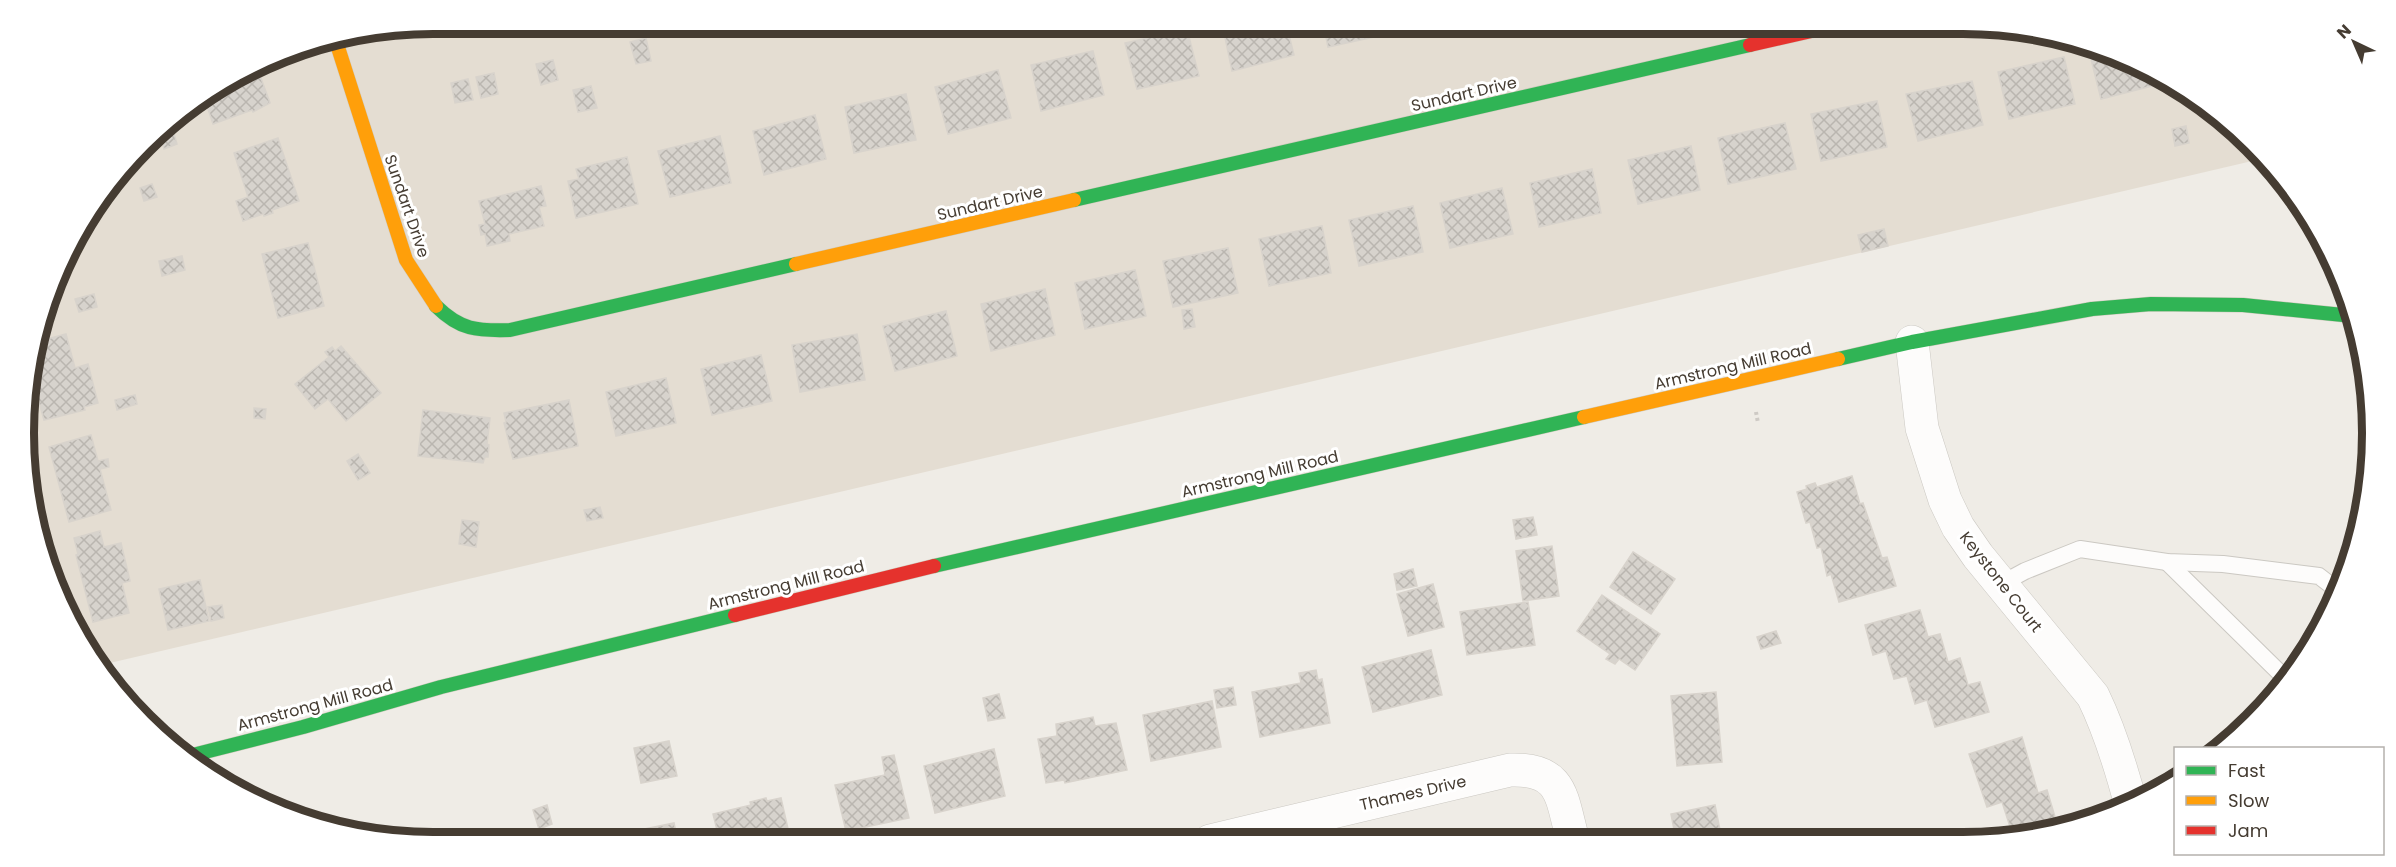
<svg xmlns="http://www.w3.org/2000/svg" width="2396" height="867" font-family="Poppins,sans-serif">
  <defs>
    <pattern id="building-cross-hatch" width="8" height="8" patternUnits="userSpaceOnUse" patternTransform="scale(1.5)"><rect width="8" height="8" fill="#d7d3cd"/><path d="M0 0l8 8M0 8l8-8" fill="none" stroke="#bab6b0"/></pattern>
  </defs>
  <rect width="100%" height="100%" fill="#efece6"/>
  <path fill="#e4ddd2" d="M 1963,24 L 2068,38 L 2143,66 L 2212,108 L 2265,158 L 97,666 L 38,539 L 25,461 L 27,380 L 66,252 L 109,184 L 163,126 L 277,55 L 354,32 Z"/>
  <g fill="url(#building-cross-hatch)" stroke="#d8d3cc" stroke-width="1.5">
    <path d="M 1287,27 L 1294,55 L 1232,71 L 1223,28 Z"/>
    <path d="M 1324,27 L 1386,27 L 1388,34 L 1328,47 Z"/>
    <path d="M 1187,29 L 1199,76 L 1137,89 L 1125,43 Z"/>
    <path d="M 646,38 L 651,61 L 636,64 L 630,42 Z"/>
    <path d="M 2098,49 L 2143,66 L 2168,82 L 2101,99 L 2089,51 Z"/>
    <path d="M 1093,51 L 1104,95 L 1041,111 L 1031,65 Z"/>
    <path d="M 2064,57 L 2075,104 L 2009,119 L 1998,72 Z"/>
    <path d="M 553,60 L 558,80 L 541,85 L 536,64 Z"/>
    <path d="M 257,67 L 270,103 L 253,112 L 252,110 L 213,124 L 206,103 L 218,99 L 216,93 Z"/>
    <path d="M 998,70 L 1011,118 L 948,134 L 935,87 Z"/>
    <path d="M 494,73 L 498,94 L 481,98 L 476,77 Z"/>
    <path d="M 468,79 L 473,100 L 455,103 L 451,83 Z"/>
    <path d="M 1972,81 L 1983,125 L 1918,141 L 1906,94 Z"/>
    <path d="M 591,86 L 597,108 L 578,112 L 573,90 Z"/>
    <path d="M 906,94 L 916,140 L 854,153 L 845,107 Z"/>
    <path d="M 1877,101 L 1887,147 L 1821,161 L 1811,114 Z"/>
    <path d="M 815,115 L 826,159 L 764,175 L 753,131 Z"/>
    <path d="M 1785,123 L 1796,169 L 1728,184 L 1718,138 Z"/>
    <path d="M 2186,126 L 2189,143 L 2175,146 L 2172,129 Z"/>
    <path d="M 173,130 L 177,144 L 164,149 L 160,134 Z"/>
    <path d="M 720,136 L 731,183 L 670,197 L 658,151 Z"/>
    <path d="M 278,138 L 299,201 L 272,210 L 273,213 L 264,216 L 263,214 L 243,221 L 236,201 L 248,197 L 234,153 Z"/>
    <path d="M 1691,146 L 1700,190 L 1638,204 L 1628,160 Z"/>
    <path d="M 627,157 L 638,204 L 576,218 L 568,181 L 579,179 L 576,169 Z"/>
    <path d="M 1592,169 L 1601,213 L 1539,227 L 1530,183 Z"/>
    <path d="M 152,184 L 157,197 L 144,201 L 140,188 Z"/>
    <path d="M 541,186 L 546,206 L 539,207 L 544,226 L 509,234 L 510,241 L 487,246 L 485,234 L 481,235 L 479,225 L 485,224 L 479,201 Z"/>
    <path d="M 1502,188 L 1513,234 L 1450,248 L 1440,203 Z"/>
    <path d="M 1413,206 L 1423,252 L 1359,266 L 1349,220 Z"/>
    <path d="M 1322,226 L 1331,273 L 1269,286 L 1259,239 Z"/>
    <path d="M 1884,229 L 1888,246 L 1862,252 L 1858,235 Z"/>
    <path d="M 308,243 L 324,306 L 278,318 L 262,254 Z"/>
    <path d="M 1228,248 L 1238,293 L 1173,307 L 1163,261 Z"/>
    <path d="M 182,256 L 185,270 L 162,276 L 159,261 Z"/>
    <path d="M 1135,270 L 1146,316 L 1085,329 L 1075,283 Z"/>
    <path d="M 1045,289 L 1055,335 L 991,351 L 981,304 Z"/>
    <path d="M 94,294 L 97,307 L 79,312 L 75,299 Z"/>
    <path d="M 1192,309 L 1195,327 L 1184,329 L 1182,310 Z"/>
    <path d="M 946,311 L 957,356 L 895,371 L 883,326 Z"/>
    <path d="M 66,334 L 75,368 L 88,364 L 98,403 L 84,407 L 85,410 L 44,420 L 30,371 L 39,341 Z"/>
    <path d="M 857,334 L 865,380 L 800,392 L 792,345 Z"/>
    <path d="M 341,346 L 381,393 L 346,421 L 328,399 L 315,409 L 295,384 L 329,357 L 325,352 L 332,347 L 335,351 Z"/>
    <path d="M 761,355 L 772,401 L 712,415 L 701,369 Z"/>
    <path d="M 666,378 L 676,423 L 616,436 L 606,392 Z"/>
    <path d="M 135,395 L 137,404 L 117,410 L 115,400 Z"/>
    <path d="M 569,400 L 578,446 L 513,459 L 504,423 L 506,422 L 504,413 Z"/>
    <path d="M 254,408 L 266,409 L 265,419 L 254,418 Z"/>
    <path d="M 423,410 L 490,418 L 487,444 L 489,445 L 488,457 L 485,457 L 483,463 L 418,456 Z"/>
    <path d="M 91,435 L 98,461 L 108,459 L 109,467 L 100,469 L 111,510 L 69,522 L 49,447 Z"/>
    <path d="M 358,454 L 370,473 L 358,480 L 347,461 Z"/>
    <path d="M 1852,476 L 1860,504 L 1863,503 L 1882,558 L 1887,557 L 1896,586 L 1839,602 L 1831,574 L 1827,576 L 1821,547 L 1817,548 L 1810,522 L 1806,523 L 1797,492 L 1807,489 L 1806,486 L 1815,483 L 1817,487 Z"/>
    <path d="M 600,507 L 603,518 L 587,521 L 584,510 Z"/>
    <path d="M 1533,517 L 1537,535 L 1516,539 L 1513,520 Z"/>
    <path d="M 462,520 L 479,522 L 476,547 L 459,544 Z"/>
    <path d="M 100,531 L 104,547 L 121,543 L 130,581 L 122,583 L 129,613 L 93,622 L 76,555 L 78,554 L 74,538 Z"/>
    <path d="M 1552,546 L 1559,596 L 1523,601 L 1516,551 Z"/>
    <path d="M 1633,552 L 1675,579 L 1651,614 L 1610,587 Z"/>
    <path d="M 1413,569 L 1417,586 L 1397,590 L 1394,574 Z"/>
    <path d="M 200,580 L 209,621 L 168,630 L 159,589 Z"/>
    <path d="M 1433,584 L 1444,627 L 1408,636 L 1397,594 Z"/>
    <path d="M 1602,595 L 1660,634 L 1635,670 L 1619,659 L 1615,664 L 1606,659 L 1610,654 L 1577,631 Z"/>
    <path d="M 1528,602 L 1535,645 L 1467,655 L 1460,612 Z"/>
    <path d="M 222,605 L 224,618 L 211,621 L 208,607 Z"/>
    <path d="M 1920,610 L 1928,637 L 1940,634 L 1948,662 L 1960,658 L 1968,685 L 1980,682 L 1989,712 L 1935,727 L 1927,700 L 1915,704 L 1907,676 L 1894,679 L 1886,651 L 1873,655 L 1865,625 Z"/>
    <path d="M 1776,631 L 1781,643 L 1761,649 L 1757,637 Z"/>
    <path d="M 1431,650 L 1442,695 L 1373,712 L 1362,667 Z"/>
    <path d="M 1316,670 L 1318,680 L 1322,679 L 1330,723 L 1260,737 L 1252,692 L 1301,683 L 1299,673 Z"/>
    <path d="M 1233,687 L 1236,705 L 1217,708 L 1214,690 Z"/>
    <path d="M 1716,692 L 1722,762 L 1677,766 L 1671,696 Z"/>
    <path d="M 999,694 L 1005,718 L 988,721 L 983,698 Z"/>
    <path d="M 1212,701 L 1221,747 L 1151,761 L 1143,715 Z"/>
    <path d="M 1093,717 L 1095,726 L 1116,723 L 1127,770 L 1065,783 L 1064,780 L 1046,783 L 1038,739 L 1057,736 L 1056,724 Z"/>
    <path d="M 2022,737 L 2038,793 L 2047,790 L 2058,827 L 2014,839 L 2002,802 L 1987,807 L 1969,754 Z"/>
    <path d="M 669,741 L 677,776 L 641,783 L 634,748 Z"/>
    <path d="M 994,749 L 1005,796 L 935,813 L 924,766 Z"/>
    <path d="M 894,755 L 909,818 L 846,831 L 835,785 L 885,775 L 882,757 Z"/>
    <path d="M 766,798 L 767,801 L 781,798 L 791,842 L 720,842 L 713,814 L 751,805 L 750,802 Z"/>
    <path d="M 547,805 L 552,824 L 539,829 L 533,810 Z"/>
    <path d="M 1715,805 L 1722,840 L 1676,840 L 1671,814 Z"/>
    <path d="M 674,823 L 678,842 L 606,843 L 605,837 Z"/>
    <path d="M 531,830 L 534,838 L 543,836 L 544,843 L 502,843 L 501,838 Z"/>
  </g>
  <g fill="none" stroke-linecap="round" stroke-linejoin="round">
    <defs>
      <g id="lane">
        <path d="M 2167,562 L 2285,678"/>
        <path d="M 2001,584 L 2025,571 L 2080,549 L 2167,562 L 2223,564 L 2319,576 L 2337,590"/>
      </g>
      <g id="street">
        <path d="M 1912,342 L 1922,428 L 1945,500 L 1958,527 L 1978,556 L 2093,696 C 2110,731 2121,767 2131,805"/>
        <path d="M 1210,841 L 1510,770 C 1564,768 1561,798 1573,840"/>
      </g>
      <g id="fast">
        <path d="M 1074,200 L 1750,45"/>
        <path d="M 436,306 C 460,330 477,331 510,330 L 796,264"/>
        <path d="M 1838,359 L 1912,342 L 2092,309 L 2151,304 L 2243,305 L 2353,316"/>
        <path d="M 934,566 L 1584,417"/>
        <path d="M 185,757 L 303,727 L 441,687 L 735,615"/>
      </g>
      <g id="slow">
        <path d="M 335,38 L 406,260 L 436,306"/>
        <path d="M 796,264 L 1074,200"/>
        <path d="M 1584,417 L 1838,359"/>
      </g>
      <g id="jam">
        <path d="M 1750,45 L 1838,25"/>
        <path d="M 735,615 L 934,566"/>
      </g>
    </defs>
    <use href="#lane" stroke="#cbc8c2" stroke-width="18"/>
    <use href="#street" stroke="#cbc8c2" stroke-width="34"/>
    <use href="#fast" stroke="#d0cabd" stroke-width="15"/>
    <use href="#slow" stroke="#d0cabd" stroke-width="15"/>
    <use href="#jam" stroke="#d0cabd" stroke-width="15"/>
    <path stroke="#cecac5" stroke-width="4" stroke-dasharray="3 3" stroke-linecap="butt" d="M 1756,412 L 1758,423"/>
    <use href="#lane" stroke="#fdfcfb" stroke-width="16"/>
    <use href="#street" stroke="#fdfcfb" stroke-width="33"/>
    <use href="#fast" stroke="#30b455" stroke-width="14"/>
    <use href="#slow" stroke="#ff9f0a" stroke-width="14"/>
    <use href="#jam" stroke="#e5322d" stroke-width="14"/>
  </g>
  <g text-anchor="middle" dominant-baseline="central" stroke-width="6" stroke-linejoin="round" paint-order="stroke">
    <g font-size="16" fill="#453c32" stroke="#fff">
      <text transform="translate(1464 94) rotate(-13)">Sundart Drive</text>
      <text transform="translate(990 203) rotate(-13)">Sundart Drive</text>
      <text transform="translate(407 206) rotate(71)">Sundart Drive</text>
      <text transform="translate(1733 366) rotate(-13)">Armstrong Mill Road</text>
      <text transform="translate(1260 474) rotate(-13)">Armstrong Mill Road</text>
      <text transform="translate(2001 582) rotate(52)">Keystone Court</text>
      <text transform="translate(786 585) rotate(-14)">Armstrong Mill Road</text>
      <text transform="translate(315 705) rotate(-15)">Armstrong Mill Road</text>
      <text transform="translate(1413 793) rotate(-13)">Thames Drive</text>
    </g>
  </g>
  <path d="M0 0H2396V867H0ZM433 34H1963A399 399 0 0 1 2362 433V433A399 399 0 0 1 1963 832H433A399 399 0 0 1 34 433V433A399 399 0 0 1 433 34Z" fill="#fff" fill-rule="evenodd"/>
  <path fill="none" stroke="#453c32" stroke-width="8" d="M433 34H1963A399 399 0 0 1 2362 433V433A399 399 0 0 1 1963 832H433A399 399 0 0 1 34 433V433A399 399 0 0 1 433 34Z"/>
  <rect x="2174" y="747" width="210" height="108" fill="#ffffff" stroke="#b5b1ad" stroke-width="1.5"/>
  <rect x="2186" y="766" width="30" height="9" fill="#30b455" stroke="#b5b1ad" stroke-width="1.5"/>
  <text x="2228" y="777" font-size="18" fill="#453c32">Fast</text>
  <rect x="2186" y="796" width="30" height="9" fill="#ff9f0a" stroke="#b5b1ad" stroke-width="1.5"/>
  <text x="2228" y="807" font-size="18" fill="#453c32">Slow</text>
  <rect x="2186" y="826" width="30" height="9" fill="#e5322d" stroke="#b5b1ad" stroke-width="1.5"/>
  <text x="2228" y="837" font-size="18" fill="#453c32">Jam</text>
  <g transform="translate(2354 42) rotate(316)" stroke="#ffffff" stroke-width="4.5" paint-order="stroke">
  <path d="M0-4.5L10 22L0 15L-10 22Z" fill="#453c32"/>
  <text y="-9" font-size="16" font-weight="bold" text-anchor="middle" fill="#453c32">N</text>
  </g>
</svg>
